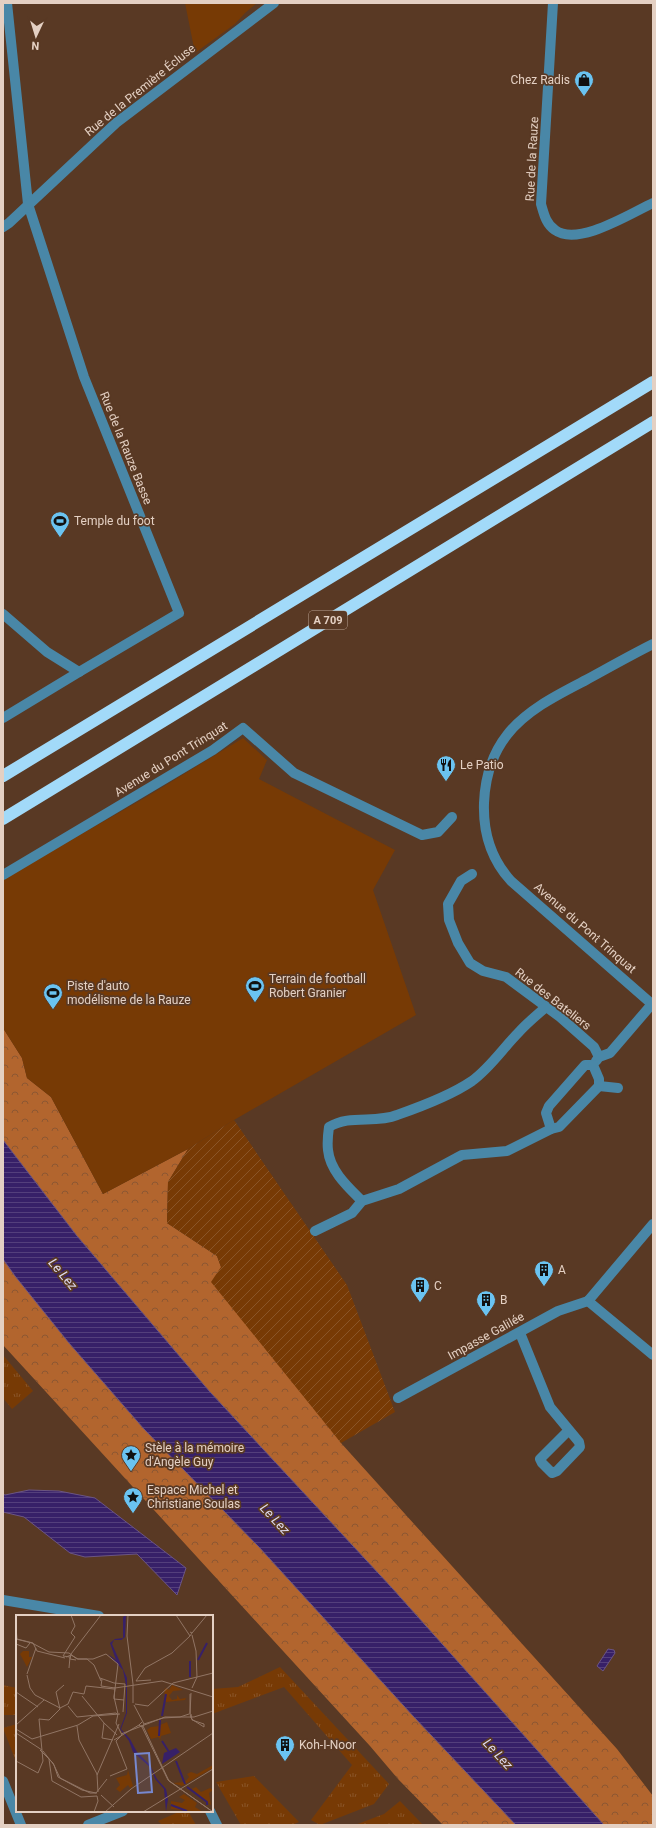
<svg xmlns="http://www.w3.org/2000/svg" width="656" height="1828" font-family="Roboto,sans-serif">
  <defs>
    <pattern id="grass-tufts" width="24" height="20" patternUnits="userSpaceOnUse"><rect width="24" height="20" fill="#773a05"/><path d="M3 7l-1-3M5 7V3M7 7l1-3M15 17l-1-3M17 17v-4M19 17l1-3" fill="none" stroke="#8a5528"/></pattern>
    <pattern id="forest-crowns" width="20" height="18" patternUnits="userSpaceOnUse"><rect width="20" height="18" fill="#b2652e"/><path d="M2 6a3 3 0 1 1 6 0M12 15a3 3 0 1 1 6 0" fill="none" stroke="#8c5732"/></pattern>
    <pattern id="garden-furrows" width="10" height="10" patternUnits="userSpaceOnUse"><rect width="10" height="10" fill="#773a05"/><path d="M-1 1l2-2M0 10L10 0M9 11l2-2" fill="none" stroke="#8a5528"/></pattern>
    <pattern id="water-rules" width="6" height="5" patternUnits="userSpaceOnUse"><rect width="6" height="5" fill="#372068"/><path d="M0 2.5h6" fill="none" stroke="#543f7c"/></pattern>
  </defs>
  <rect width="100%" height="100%" fill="#593924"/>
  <g fill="url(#grass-tufts)">
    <path d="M 3,1355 L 33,1391 L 12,1409 L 3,1398 Z"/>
    <path d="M 280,1667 L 389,1784 L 374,1804 L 320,1825 L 311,1820 L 352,1765 L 284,1687 L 212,1714 L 212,1689 L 238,1687 Z"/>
    <path d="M 3,1685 L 17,1688 L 17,1715 L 3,1715 Z"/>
    <path d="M 17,1724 L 17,1756 L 15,1759 L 3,1728 Z"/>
    <path d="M 254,1776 L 299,1822 L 292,1825 L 241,1825 L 216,1782 Z"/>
    <path d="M 400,1801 L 423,1825 L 355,1825 L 384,1814 Z"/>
    <path d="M 181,1811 L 188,1811 L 196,1825 L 162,1825 L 158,1821 Z"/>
  </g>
  <g fill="url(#forest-crowns)">
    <path d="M 3,1028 L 22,1058 L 27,1078 L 51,1097 L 103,1194 L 188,1149 L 168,1182 L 167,1223 L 217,1256 L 221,1267 L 341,1443 L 617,1749 L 653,1796 L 653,1825 L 604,1825 L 392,1588 L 210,1392 L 77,1236 L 3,1140 Z"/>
    <path d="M 3,1259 L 69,1343 L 144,1429 L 259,1547 L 414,1717 L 516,1825 L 443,1825 L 398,1779 L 370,1746 L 3,1345 Z"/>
  </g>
  <g fill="#773a05">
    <path d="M 185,3 L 257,3 L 245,13 L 235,24 L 195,53 Z"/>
    <path d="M 243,738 L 267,760 L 259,779 L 395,850 L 373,890 L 416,1015 L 234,1120 L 188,1149 L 103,1194 L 51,1097 L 27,1078 L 22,1058 L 3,1028 L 3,879 L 148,796 Z"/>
  </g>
  <path fill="url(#garden-furrows)" d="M 234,1120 L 347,1285 L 395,1412 L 341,1443 L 211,1282 L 221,1267 L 217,1256 L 167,1223 L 168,1182 L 188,1149 Z"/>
  <g fill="url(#water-rules)" stroke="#6b5583">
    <path d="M 3,1140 L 77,1236 L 210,1392 L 392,1588 L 604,1825 L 516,1825 L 414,1717 L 259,1547 L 144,1429 L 69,1343 L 15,1276 L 3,1259 Z"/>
    <path d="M 29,1490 L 59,1491 L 95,1498 L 186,1568 L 177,1595 L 137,1554 L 85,1557 L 70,1553 L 24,1517 L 3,1512 L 3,1494 L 5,1495 Z"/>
    <path d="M 608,1649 L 614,1650 L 615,1653 L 603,1671 L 597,1666 Z"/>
  </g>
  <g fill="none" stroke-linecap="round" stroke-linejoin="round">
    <g stroke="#4987a7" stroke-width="10">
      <path d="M 7,3 L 28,204 L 84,377 L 179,613 L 79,672"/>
      <path d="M 553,3 L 541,204 C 544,214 546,224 555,230 C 578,247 631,213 653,203"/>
      <path d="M 3,227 L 9,223 L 116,123 L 274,3"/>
      <path d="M 3,614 L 47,652 L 79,672 L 3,718"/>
      <path d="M 653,644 C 631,655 608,668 586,680 C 559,694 526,710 507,735 C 492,754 485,779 484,803 C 483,832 491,859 511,881 L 653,1005"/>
      <path d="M 472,874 L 461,881 L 448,904 L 449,920 L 458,943 L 470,963 L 483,971 L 506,977 L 560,1017 L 594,1047 L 599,1057"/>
      <path d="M 3,875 L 213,750 L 243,728 L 294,773 L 422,835 L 438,832 L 452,817"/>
      <path d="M 596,1061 L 599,1057 L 610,1053 L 652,1004"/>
      <path d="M 599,1086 L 618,1088"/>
      <path d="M 551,1129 L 546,1113 L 549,1106 L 585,1065 L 593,1065"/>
      <path d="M 362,1201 C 348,1187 330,1171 328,1150 C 327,1142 328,1134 329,1127 C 350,1114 375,1124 397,1115 C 420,1107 453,1094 472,1081 C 491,1067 503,1048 519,1032 C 527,1023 537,1015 546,1007"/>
      <path d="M 315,1231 L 352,1213 L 362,1201 L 399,1189 L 462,1155 L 507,1151 L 551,1129 L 559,1127 L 599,1086 L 599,1079 L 593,1065"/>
      <path d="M 588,1301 L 653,1224"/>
      <path d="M 588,1301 L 653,1355"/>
      <path d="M 520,1333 L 550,1407 L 579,1442 L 580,1447 L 557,1471 L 552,1473 L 542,1463 L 540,1459 L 569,1430"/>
      <path d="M 398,1398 L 558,1311 L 588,1301"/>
      <path d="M 3,1600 L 99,1616"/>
      <path d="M 3,1781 L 21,1825"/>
      <path d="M 210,1811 L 217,1825"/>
      <path d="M 88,1825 L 123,1811"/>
    </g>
    <g stroke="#a2daf9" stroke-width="12">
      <path d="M 3,776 L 653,382"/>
      <path d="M 3,819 L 653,422"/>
    </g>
  </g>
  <defs>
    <symbol id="shop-pin" viewBox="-11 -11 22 30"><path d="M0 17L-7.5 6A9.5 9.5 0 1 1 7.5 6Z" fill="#6ac3f1" stroke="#593924"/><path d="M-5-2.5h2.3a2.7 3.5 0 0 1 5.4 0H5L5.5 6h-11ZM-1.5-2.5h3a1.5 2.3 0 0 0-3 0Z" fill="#111"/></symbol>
    <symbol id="stadium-pin" viewBox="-11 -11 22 30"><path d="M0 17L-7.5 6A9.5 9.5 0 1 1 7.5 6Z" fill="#6ac3f1" stroke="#593924"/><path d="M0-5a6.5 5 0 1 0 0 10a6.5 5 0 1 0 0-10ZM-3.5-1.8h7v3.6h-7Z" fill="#111"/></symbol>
    <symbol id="restaurant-pin" viewBox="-11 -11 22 30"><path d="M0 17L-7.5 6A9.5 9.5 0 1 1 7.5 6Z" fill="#6ac3f1" stroke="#593924"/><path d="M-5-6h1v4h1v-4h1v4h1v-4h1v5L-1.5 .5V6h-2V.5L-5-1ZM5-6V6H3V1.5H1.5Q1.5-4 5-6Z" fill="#111"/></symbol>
    <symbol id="building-pin" viewBox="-11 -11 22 30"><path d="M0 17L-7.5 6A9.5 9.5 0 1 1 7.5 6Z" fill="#6ac3f1" stroke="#593924"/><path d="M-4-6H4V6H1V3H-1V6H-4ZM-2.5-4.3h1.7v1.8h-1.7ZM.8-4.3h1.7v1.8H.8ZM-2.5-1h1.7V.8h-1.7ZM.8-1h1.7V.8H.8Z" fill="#111"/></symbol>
    <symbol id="sight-pin" viewBox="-11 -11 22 30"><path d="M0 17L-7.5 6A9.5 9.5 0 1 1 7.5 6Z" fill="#6ac3f1" stroke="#593924"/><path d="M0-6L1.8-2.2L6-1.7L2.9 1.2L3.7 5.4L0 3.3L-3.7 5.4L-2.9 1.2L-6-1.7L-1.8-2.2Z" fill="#111"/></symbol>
  </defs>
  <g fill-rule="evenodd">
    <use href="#shop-pin" x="573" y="69" width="22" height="30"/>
    <use href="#stadium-pin" x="49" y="510" width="22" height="30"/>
    <use href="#restaurant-pin" x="435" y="754" width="22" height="30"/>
    <use href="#stadium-pin" x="244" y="975" width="22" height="30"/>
    <use href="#stadium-pin" x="42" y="982" width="22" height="30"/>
    <use href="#building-pin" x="533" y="1259" width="22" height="30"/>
    <use href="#building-pin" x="409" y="1275" width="22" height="30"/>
    <use href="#building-pin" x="475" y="1289" width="22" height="30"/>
    <use href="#sight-pin" x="120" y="1444" width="22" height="30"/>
    <use href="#sight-pin" x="122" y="1486" width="22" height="30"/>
    <use href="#building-pin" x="274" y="1734" width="22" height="30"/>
  </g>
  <g text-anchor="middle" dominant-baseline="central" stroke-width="3.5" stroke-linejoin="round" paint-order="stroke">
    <rect fill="#593924" stroke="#baa393" stroke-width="1" x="309" y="611" width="38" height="18" rx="3"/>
    <g font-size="11" font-weight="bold" fill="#e4d0c3">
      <text x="328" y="620">A 709</text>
    </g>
    <g font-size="12" fill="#e4d0c3" stroke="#593924" text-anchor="start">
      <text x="570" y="80" text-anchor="end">Chez Radis</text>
      <text x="74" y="521">Temple du foot</text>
      <text x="460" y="765">Le Patio</text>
      <text x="269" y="979">Terrain de football<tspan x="269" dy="14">Robert Granier</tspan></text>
      <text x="67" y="986">Piste d'auto<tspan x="67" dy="14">modélisme de la Rauze</tspan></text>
      <text x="558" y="1270">A</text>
      <text x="434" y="1286">C</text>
      <text x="500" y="1300">B</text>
      <text x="145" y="1448">Stèle à la mémoire<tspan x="145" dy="14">d'Angèle Guy</tspan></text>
      <text x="147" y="1490">Espace Michel et<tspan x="147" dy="14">Christiane Soulas</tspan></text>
      <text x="299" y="1745">Koh-I-Noor</text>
    </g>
    <g font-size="12" fill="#e4d0c3" stroke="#593924">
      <text transform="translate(140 90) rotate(-39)">Rue de la Première Écluse</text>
      <text transform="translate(532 159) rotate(-87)">Rue de la Rauze</text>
      <text transform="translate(126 448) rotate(68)">Rue de la Rauze Basse</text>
      <text transform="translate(171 759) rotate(-32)">Avenue du Pont Trinquat</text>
      <text transform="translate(585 928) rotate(41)">Avenue du Pont Trinquat</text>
      <text transform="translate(553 999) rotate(38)">Rue des Bateliers</text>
      <text transform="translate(486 1336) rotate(-29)">Impasse Galilée</text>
    </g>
    <g font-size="13" font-style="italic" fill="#dfdbf1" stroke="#593924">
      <text transform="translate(63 1274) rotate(50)">Le Lez</text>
      <text transform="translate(275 1519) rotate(47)">Le Lez</text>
      <text transform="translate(498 1754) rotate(47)">Le Lez</text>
    </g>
  </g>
  <g transform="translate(16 1615)">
    <rect width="197" height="197" fill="#593924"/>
    <path d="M 197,150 L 197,153 L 166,171 L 157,168 L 169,167 L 173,162 L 171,159 L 175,157 L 181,159 ZM 180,172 L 185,177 L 194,173 L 197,175 L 193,178 L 195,190 L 176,174 ZM 168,179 L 181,188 L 179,192 L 187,197 L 155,194 L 155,186 L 166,188 L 169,185 L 163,182 Z" fill="#773a05"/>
    <path d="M 7,36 L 13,36 L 13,42 L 16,42 L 11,52 L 4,39 ZM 156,70 L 167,75 L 157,76 L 153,81 L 156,85 L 161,84 L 161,80 L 164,84 L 170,83 L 169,85 L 150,87 L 148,75 L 150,73 L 153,75 ZM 145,105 L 144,110 L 151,107 L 155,118 L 145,121 L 144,125 L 143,122 L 135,124 L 131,115 L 135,112 L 128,113 L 143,111 ZM 112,155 L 117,171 L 114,173 L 112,170 L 104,177 L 100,174 L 104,170 L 100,163 L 111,160 Z" fill="#773a05"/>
    <path d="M 110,0 L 109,22 L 105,25 L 98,25 L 96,29 L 111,63 L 111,98 L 105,114 L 114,124 L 121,137 L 134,150 L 141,164 L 150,174 L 152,184 L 150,197 L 148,174 L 139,164 L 135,153 L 117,137 L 113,126 L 104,114 L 110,98 L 110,70 L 107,55 L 92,39 L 100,45 L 94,28 L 99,24 L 107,23 L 107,2 ZM 160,133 L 164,137 L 146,149 L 148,138 Z" fill="#372068"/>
    <path fill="none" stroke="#372068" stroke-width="2" d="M 182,45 L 191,28M 174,46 L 174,62M 146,101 L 150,79M 143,121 L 144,105M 146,126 L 153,137M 160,146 L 169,169M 171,172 L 191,187 L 191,190M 155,190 L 171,196"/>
    <path fill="none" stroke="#917564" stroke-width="1" d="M 112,0 L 111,21 L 117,69 L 117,88M 160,0 L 174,21 L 176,18 L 174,17M 0,12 L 1,24 L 17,28 L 21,36 L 49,43M 176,18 L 191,0M 176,20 L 180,36 L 181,62 L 176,73M 0,24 L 16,28 L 33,37 L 53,38 L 61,44 L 71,44 L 78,50 L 85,66M 0,29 L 10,33 L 14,28M 50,42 L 55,40 L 62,44 L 77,44 L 90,39 L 102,49 L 98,82 L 102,99 L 100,108 L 106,120 L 100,126 L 111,154 L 94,161M 60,45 L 54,44 L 55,39 L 85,0M 53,53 L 54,42 L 47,41 L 59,22 L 55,18 L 59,11 L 55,0M 11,59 L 20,33M 11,60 L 14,73 L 19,80 L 44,93 L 52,89 L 57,77 L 68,79 L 70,71 L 98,74M 84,63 L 98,68 L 109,69 L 107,97M 86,64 L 85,71 L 99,73 L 146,66 L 197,82M 120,66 L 129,53 L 156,38 L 174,21M 120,66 L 135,65M 99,72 L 98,84 L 108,85M 0,77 L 22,92M 174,79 L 174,99 L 175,78M 66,81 L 88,108 L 86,123 L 97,125M 119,89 L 132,91 L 157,68 L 197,58M 118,90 L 128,109 L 126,112 L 123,110 L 126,107M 52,91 L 61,102 L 100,98 L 102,100M 174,99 L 175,103 L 177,105 L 188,112 L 188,109 L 176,105 L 175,99M 88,108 L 101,120M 128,109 L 147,103 L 164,102 L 173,99M 0,110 L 28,85M 125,110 L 152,165 L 197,197M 61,111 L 63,125 L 81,159M 127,111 L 153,166 L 197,197M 0,114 L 16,124 L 62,110 L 77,101 L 104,99M 0,118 L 26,135M 105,119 L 149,102 L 178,102 L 197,96M 98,125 L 123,110M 24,135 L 37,148 L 44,163 L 74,178 L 81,178M 27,136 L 38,150 L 42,162 L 66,175 L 80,178 L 91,164M 33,144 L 36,166 L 65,182 L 81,181M 0,146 L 22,158 L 27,146 L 23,104 L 33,105 L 44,94 L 40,77 L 48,70M 81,159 L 82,177M 81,160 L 103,109M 85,180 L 98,192M 78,197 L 82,186 L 81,181M 89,197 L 115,174 L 197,118M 127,197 L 197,154"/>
    <path fill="#7788cf" fill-opacity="0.15" stroke="#7788cf" stroke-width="2" d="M 133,138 L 136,177 L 122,178 L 119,139 Z"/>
    <rect width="197" height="197" fill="none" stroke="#e4d0c3" stroke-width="2"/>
  </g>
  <rect width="656" height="1828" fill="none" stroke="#e4d0c3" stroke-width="8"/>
  <g transform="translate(36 36) rotate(184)" stroke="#593924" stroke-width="3" paint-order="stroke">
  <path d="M0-3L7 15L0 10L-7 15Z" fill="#e4d0c3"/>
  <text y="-6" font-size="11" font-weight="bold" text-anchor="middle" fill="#e4d0c3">N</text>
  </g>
</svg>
